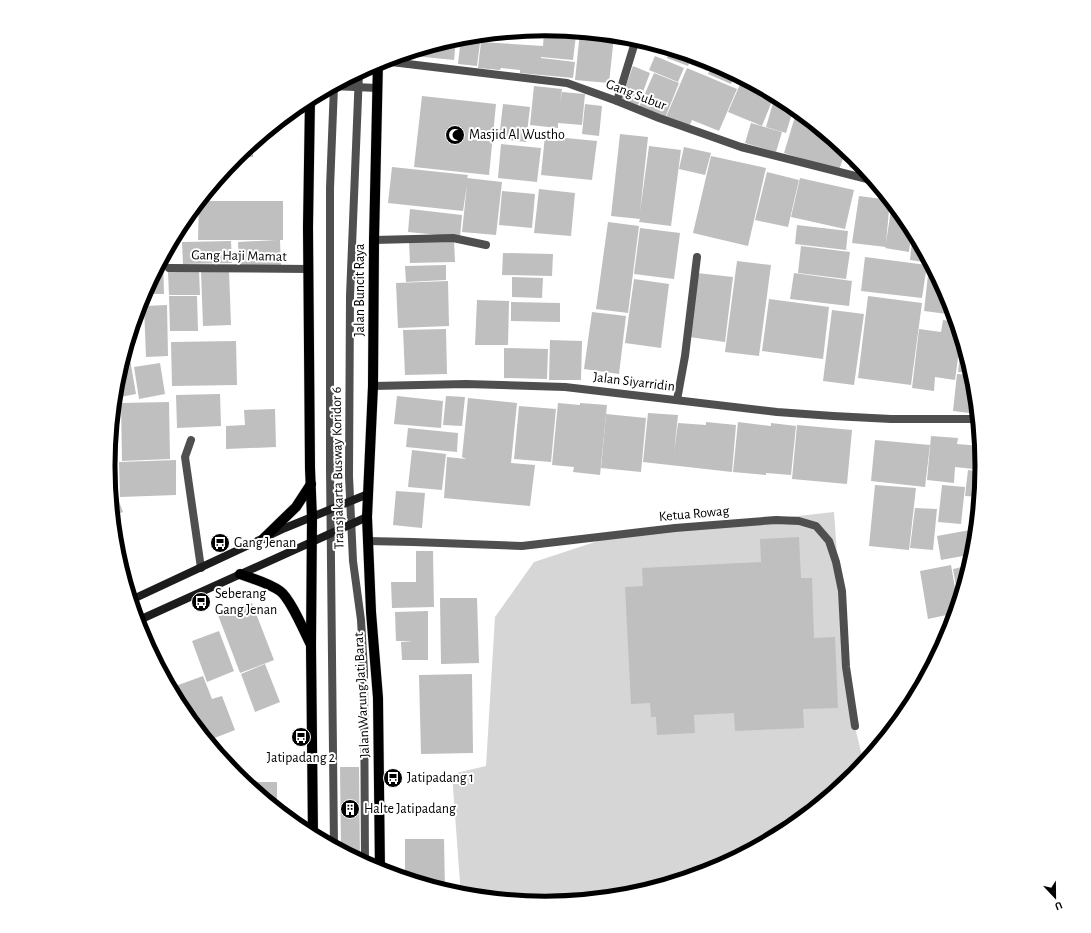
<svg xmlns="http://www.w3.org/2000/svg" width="1091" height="933" font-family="'Alegreya Sans',sans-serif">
  <rect width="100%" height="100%" fill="#fff"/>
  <path fill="#d6d6d6" d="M 834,512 L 847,694 L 864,764 L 855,776 L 788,830 L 713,871 L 631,896 L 545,904 L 461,896 L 452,774 L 486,766 L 495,617 L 534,562 L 610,537 Z"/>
  <g fill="#bfbfbf">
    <path d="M 544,32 L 576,35 L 573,60 L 541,57 L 541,58 L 575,62 L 573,78 L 520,73 L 520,70 L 501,68 L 500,70 L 478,68 L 481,42 L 543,46 Z"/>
    <path d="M 580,32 L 614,36 L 609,83 L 575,80 Z"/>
    <path d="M 481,35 L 477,66 L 458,64 L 461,37 Z"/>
    <path d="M 456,39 L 454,60 L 404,55 Z"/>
    <path d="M 639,40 L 670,49 L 667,55 L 638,43 Z"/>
    <path d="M 671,49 L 692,56 L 688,66 L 667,58 Z"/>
    <path d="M 655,56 L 684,68 L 678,82 L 649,70 Z"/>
    <path d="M 693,56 L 711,62 L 707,71 L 690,64 Z"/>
    <path d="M 713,63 L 735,74 L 731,84 L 708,74 Z"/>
    <path d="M 633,66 L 650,73 L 638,105 L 621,99 Z"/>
    <path d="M 687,68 L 737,89 L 719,131 L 692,120 L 689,127 L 666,117 Z"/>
    <path d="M 654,73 L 679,83 L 665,118 L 639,107 Z"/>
    <path d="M 736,75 L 756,85 L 755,87 L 734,79 Z"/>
    <path d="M 741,82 L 774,96 L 762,126 L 728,112 Z"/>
    <path d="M 534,86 L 562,89 L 560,104 L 562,92 L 585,94 L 582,125 L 558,123 L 558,128 L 530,125 Z"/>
    <path d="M 422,96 L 496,104 L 489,175 L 414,167 Z"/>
    <path d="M 775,96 L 794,107 L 786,133 L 766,127 Z"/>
    <path d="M 503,104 L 530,107 L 526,142 L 499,139 Z"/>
    <path d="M 585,104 L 602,106 L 599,136 L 582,134 Z"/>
    <path d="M 797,110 L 846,150 L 839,170 L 784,153 Z"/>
    <path d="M 751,123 L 782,132 L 776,152 L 745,143 Z"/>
    <path d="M 620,134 L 648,137 L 640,212 L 649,146 L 681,150 L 671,226 L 639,222 L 640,219 L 611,216 Z"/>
    <path d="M 545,136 L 597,141 L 592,180 L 541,175 Z"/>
    <path d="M 253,143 L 253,157 L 236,158 L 236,157 Z"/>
    <path d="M 501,144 L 541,148 L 537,182 L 498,178 Z"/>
    <path d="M 684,147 L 711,153 L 705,175 L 679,169 Z"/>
    <path d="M 711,156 L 766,168 L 748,246 L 693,233 Z"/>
    <path d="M 854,156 L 855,157 L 871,176 L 849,167 Z"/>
    <path d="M 392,167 L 468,175 L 467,178 L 502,182 L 496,235 L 462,232 L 467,185 L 463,211 L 388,203 Z"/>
    <path d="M 767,172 L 799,180 L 788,227 L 755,220 Z"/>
    <path d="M 800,178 L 854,190 L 845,229 L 791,217 Z"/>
    <path d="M 539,189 L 575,193 L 571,236 L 534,233 Z"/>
    <path d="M 502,191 L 535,194 L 532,228 L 499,225 Z"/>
    <path d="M 859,196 L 890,200 L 886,243 L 892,203 L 893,203 L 912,229 L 909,252 L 885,248 L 886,247 L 852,243 Z"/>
    <path d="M 200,201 L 283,201 L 283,240 L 280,240 L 281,266 L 239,267 L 238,242 L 276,240 L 198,240 L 199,203 Z"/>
    <path d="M 410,209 L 462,215 L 460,237 L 408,232 Z"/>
    <path d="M 608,222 L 639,226 L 628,313 L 596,309 Z"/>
    <path d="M 797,225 L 848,231 L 846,250 L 795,244 Z"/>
    <path d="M 640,228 L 680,233 L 674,279 L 634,274 Z"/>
    <path d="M 913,231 L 930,263 L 910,260 Z"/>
    <path d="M 454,240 L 455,262 L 410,263 L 409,241 Z"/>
    <path d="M 231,241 L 232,263 L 183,264 L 182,242 Z"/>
    <path d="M 801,246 L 850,252 L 846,279 L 798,273 Z"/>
    <path d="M 503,253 L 553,254 L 552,276 L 502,275 Z"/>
    <path d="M 865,257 L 927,265 L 922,298 L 861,291 Z"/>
    <path d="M 163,259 L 164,294 L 144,294 L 155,274 Z"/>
    <path d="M 737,261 L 771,265 L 759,356 L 725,352 Z"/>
    <path d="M 446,265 L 446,280 L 406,282 L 405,266 Z"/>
    <path d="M 229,270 L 231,325 L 203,326 L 201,271 Z"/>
    <path d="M 199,271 L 200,295 L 169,295 L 168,272 Z"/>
    <path d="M 697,273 L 733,277 L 725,342 L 689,337 Z"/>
    <path d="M 794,273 L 852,281 L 849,306 L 790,299 Z"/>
    <path d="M 928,275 L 937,276 L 950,299 L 955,315 L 924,311 Z"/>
    <path d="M 512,277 L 543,278 L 542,298 L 512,297 Z"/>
    <path d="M 634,279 L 669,284 L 661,348 L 625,343 Z"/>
    <path d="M 448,281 L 449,326 L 398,328 L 396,283 Z"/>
    <path d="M 169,296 L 197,296 L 198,331 L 170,331 Z"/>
    <path d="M 868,296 L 922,303 L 911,385 L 858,378 Z"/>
    <path d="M 769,299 L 829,307 L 823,359 L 762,351 Z"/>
    <path d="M 477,300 L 509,301 L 508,345 L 475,345 Z"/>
    <path d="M 511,302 L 560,303 L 560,322 L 511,321 Z"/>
    <path d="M 167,305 L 168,356 L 146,357 L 144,306 Z"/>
    <path d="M 832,310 L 864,314 L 854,385 L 823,381 Z"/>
    <path d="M 592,312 L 626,316 L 619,374 L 584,369 Z"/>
    <path d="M 943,320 L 957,322 L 961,336 L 955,380 L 935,377 L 934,391 L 912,388 L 919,329 L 941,332 Z"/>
    <path d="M 446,329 L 447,374 L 405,375 L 403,330 Z"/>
    <path d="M 550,340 L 582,341 L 581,380 L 549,380 Z"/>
    <path d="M 236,341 L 237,385 L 172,386 L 171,342 Z"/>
    <path d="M 961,345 L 964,345 L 972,373 L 958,372 Z"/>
    <path d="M 504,348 L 548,349 L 547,379 L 504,378 Z"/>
    <path d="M 130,359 L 136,394 L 115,398 L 116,381 L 123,361 Z"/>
    <path d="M 160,363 L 165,394 L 139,399 L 134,367 Z"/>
    <path d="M 957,374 L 973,375 L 975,381 L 978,414 L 953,411 Z"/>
    <path d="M 220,394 L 221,426 L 177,428 L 176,395 Z"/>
    <path d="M 397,396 L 443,401 L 441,428 L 394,424 Z"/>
    <path d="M 446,396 L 465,397 L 462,426 L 443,425 Z"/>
    <path d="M 468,398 L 517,403 L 511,463 L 535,465 L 530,506 L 444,498 L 447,457 L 466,459 L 462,457 Z"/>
    <path d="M 169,402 L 170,459 L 122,461 L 121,403 Z"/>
    <path d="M 558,403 L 580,405 L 580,403 L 607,405 L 600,475 L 573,472 L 574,467 L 552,465 Z"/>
    <path d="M 519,406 L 556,409 L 551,462 L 514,459 Z"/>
    <path d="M 275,409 L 276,447 L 226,449 L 226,426 L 245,425 L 244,410 Z"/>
    <path d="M 648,413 L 678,415 L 674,453 L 678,423 L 706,425 L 706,422 L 736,425 L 732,472 L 643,462 Z"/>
    <path d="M 606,414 L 646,418 L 641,472 L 601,468 Z"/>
    <path d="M 738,422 L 771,426 L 771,423 L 796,426 L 791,475 L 766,473 L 766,475 L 733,472 Z"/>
    <path d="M 797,425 L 852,430 L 847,484 L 792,479 Z"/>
    <path d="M 408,428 L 458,433 L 457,452 L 406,447 Z"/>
    <path d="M 931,436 L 958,438 L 957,444 L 981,446 L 983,470 L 955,467 L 954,483 L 927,480 Z"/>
    <path d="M 875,440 L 930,445 L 925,487 L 871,481 Z"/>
    <path d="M 412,450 L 446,454 L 442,490 L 408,487 Z"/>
    <path d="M 176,460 L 176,495 L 120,497 L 119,462 Z"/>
    <path d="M 968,470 L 982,472 L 980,497 L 965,496 Z"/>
    <path d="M 109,475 L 123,512 L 113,516 Z"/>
    <path d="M 875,485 L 916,488 L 909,550 L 869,546 Z"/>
    <path d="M 942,485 L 965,487 L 961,524 L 938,522 Z"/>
    <path d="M 396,491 L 425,493 L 422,528 L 393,525 Z"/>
    <path d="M 915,508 L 937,509 L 933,550 L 910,548 Z"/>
    <path d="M 970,530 L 974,554 L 941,560 L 937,536 Z"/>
    <path d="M 799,537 L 801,578 L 812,578 L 814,638 L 835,637 L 838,708 L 803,709 L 804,728 L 735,731 L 734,713 L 694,715 L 695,733 L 657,735 L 656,717 L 651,717 L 650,703 L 631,704 L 625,587 L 643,586 L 642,568 L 761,562 L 760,539 Z"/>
    <path d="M 416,551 L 433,551 L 434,607 L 392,608 L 391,582 L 416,582 Z"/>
    <path d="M 951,565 L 958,605 L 956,613 L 928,619 L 920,571 Z"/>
    <path d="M 971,565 L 959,603 L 953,569 Z"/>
    <path d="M 440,598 L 477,598 L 479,663 L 441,664 Z"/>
    <path d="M 252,603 L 274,660 L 240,673 L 218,615 Z"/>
    <path d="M 428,611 L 428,660 L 402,660 L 401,642 L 413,641 L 396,641 L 395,612 Z"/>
    <path d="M 219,631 L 234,671 L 207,682 L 192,641 Z"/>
    <path d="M 265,664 L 280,702 L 255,712 L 241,674 Z"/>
    <path d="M 472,674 L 473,753 L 421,754 L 419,675 Z"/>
    <path d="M 203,676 L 212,699 L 222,696 L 235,730 L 212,739 L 218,753 L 182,709 L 170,688 Z"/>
    <path d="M 340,767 L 359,767 L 360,861 L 341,851 Z"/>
    <path d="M 244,782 L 277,782 L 277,809 Z"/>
    <path d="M 405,839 L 444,839 L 445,890 L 405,879 Z"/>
  </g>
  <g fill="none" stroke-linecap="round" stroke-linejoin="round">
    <defs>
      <g id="primary">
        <path d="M 378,62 L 374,240 L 373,386 L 367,517 L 371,612 L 378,698 L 380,871"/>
        <path d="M 310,99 L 308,227 L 310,468 L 312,518 L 311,645 L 313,836"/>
        <path d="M 264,538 L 296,507 L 311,484"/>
        <path d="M 240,574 C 254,579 269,583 280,591 C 290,598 304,631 310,643"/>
      </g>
    </defs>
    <use href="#primary" stroke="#dbdbdb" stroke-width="11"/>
    <g stroke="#4f4f4f" stroke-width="8">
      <path d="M 359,73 L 350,296 L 349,476 L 353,561 L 361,620 L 364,671 L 365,864"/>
      <path d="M 333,86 L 377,88"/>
      <path d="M 334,86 L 330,188 L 330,467 L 334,847"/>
    </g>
    <g stroke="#4f4f4f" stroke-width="8">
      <path d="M 383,61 L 567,83 L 617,101 L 659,118 L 741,147 L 875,181"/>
      <path d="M 617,101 L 636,39"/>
      <path d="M 374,240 L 453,238 L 486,245"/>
      <path d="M 169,268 L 309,269"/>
      <path d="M 373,386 L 466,384 L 565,387 L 777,412 L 833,416 L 891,419 L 978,419"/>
      <path d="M 677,400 L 685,356 L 697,257"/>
      <path d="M 191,440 L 185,457 L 201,568"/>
      <path d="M 367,541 L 413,542 L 522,546 L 675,528 L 776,520 L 799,521 L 816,526 L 829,541 L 836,562 L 842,591 L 846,667 L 855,726"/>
    </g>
    <g stroke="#1c1c1c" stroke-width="8">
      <path d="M 131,600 L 285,528 L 368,494"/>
      <path d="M 137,621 L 367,517"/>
    </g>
    <use href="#primary" stroke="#000" stroke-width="10"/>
  </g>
  <defs>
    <symbol id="mosque-disc" viewBox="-11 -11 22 22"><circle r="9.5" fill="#000" stroke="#fff"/><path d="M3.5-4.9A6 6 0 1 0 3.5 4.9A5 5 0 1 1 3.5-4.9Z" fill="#fff"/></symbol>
    <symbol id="bus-disc" viewBox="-11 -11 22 22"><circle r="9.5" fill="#000" stroke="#fff"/><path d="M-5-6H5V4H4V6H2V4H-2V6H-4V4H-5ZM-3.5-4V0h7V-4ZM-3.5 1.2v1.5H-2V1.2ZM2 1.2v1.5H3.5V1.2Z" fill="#fff"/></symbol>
    <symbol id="building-disc" viewBox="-11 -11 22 22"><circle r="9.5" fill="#000" stroke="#fff"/><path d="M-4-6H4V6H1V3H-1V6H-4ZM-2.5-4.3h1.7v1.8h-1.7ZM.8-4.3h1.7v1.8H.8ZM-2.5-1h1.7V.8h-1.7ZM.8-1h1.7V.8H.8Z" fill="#fff"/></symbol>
  </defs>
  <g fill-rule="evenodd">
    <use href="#mosque-disc" x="444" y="124" width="22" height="22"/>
    <use href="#bus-disc" x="209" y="532" width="22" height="22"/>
    <use href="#bus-disc" x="190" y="591" width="22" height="22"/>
    <use href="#bus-disc" x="290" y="726" width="22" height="22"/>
    <use href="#bus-disc" x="382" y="767" width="22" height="22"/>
    <use href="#building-disc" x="339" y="798" width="22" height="22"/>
  </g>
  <g text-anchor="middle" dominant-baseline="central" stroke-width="4" stroke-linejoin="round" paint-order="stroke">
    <g font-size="14" fill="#000" stroke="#fff">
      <text transform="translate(636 95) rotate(21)">Gang Subur</text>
      <text transform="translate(239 256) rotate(1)">Gang Haji Mamat</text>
      <text transform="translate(360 290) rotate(-90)">Jalan Buncit Raya</text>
      <text transform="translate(634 382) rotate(7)">Jalan Siyarridin</text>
      <text transform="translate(338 468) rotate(-91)">Transjakarta Busway Koridor 6</text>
      <text transform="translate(694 514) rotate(-5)">Ketua Rowag</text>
      <text transform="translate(362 695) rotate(-93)">Jalan Warung Jati Barat</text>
    </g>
    <g font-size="14" fill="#000" stroke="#fff" text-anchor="start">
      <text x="469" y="135">Masjid Al Wustho</text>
      <text x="234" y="543">Gang Jenan</text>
      <text x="215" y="594">Seberang<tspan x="215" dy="16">Gang Jenan</tspan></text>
      <text x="301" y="758" text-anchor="middle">Jatipadang 2</text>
      <text x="407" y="778">Jatipadang 1</text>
      <text x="364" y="809">Halte Jatipadang</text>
    </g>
  </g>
  <path d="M0 0H1091V933H0ZM115 466a430 430 0 1 1 860 0a430 430 0 1 1-860 0Z" fill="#fff" fill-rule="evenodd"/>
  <path fill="none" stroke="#000" stroke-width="5" d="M115 466a430 430 0 1 1 860 0a430 430 0 1 1-860 0Z"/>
  <g transform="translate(1055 897) rotate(158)" stroke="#ffffff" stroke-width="3" paint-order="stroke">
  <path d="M0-3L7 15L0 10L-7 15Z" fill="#000000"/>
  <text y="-6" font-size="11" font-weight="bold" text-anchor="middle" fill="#000000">U</text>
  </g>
</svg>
